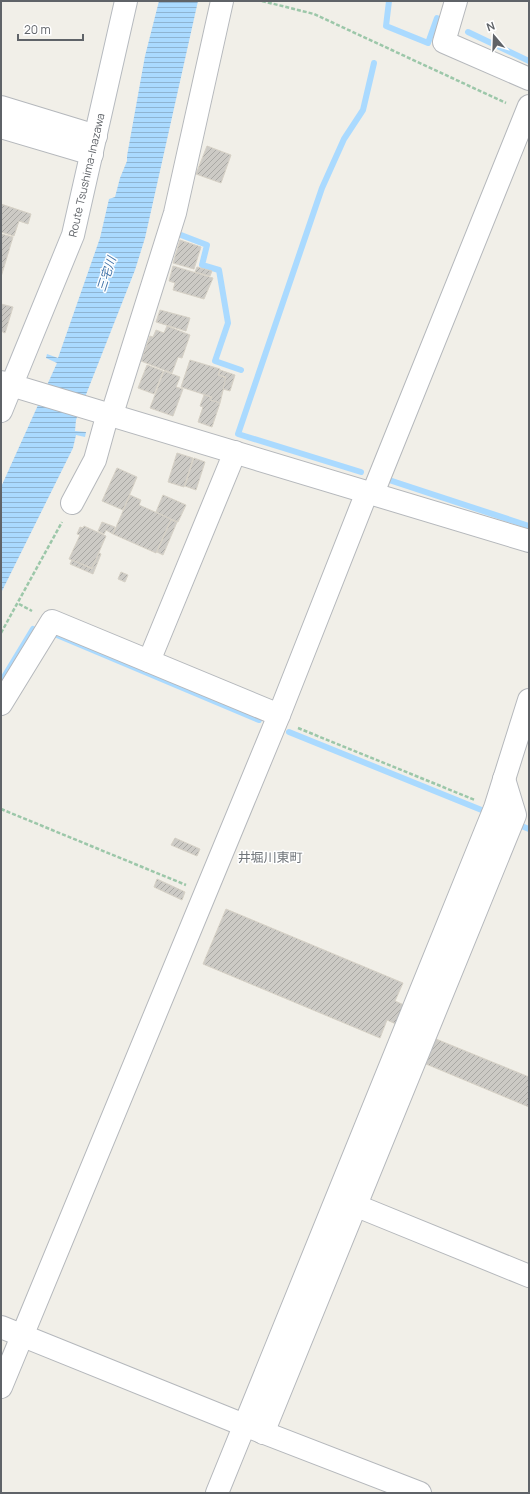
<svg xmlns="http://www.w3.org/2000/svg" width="530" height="1494" font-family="Manrope,'Noto Sans JP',sans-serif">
  <defs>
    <pattern id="water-rules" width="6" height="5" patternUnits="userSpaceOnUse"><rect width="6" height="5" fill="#aadaff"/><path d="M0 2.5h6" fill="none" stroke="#8eb4d2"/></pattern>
    <pattern id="building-hatch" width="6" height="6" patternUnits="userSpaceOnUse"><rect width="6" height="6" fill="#cccac5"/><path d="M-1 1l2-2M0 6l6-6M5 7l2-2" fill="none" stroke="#a9a8a4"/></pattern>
  </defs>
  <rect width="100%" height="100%" fill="#f1efe8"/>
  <path fill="url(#water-rules)" d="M 159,1 L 198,1 L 145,238 L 135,270 L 76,420 L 75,431 L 86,432 L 85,437 L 76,435 L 73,448 L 1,593 L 1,487 L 57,363 L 46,358 L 47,354 L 58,358 L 100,238 L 109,199 L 115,197 L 120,178 L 127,161 L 127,156 L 145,56 Z"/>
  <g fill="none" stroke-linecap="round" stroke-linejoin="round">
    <g stroke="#aadaff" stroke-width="6">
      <path d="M 389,1 L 386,26 L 428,43 L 437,18"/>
      <path d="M 468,32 L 529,61"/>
      <path d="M 181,235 L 207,245 L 202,265 L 219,270 L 228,323 L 215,361 L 241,370"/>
      <path d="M 361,472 L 238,434 L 322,188 L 344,139 L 363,110 L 374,63"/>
      <path d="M 389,480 L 529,526"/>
      <path d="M 57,635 L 259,720"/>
      <path d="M 1,682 L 33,629"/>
      <path d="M 289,732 L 484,811"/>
      <path d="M 519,825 L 529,829"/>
    </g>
  </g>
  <g fill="url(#building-hatch)" stroke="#d6d1c6">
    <path d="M 207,146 L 231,155 L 221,183 L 196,174 Z"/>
    <path d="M 1,204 L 31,214 L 28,224 L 19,221 L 14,236 L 1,232 Z"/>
    <path d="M 1,234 L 13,237 L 1,277 Z"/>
    <path d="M 180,240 L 201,247 L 194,269 L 173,263 Z"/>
    <path d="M 173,266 L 213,278 L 204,299 L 173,290 L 175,283 L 169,281 Z"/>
    <path d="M 197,267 L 212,271 L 210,276 L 195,272 Z"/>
    <path d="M 1,304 L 13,307 L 5,333 L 1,331 Z"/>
    <path d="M 160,310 L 190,318 L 186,331 L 156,322 Z"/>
    <path d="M 167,326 L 190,335 L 182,358 L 178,357 L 172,373 L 141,361 L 150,336 L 153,337 L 156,330 L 164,333 Z"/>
    <path d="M 190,360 L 220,369 L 218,375 L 226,378 L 220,403 L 210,400 L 212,397 L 181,387 Z"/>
    <path d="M 147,365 L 163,371 L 154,394 L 138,388 Z"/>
    <path d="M 220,370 L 235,375 L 230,391 L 223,389 L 226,377 L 219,375 Z"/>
    <path d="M 164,371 L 180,377 L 176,387 L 183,389 L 173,416 L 150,408 Z"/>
    <path d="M 204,395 L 211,397 L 210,400 L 220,403 L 212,427 L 198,422 L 203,407 L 200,406 Z"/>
    <path d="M 177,453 L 193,458 L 184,487 L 168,482 Z"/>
    <path d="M 194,458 L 205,462 L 196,490 L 185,486 Z"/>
    <path d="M 117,468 L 137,477 L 123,510 L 102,501 Z"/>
    <path d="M 130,495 L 141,500 L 139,505 L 171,519 L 156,553 L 113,534 Z"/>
    <path d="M 163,495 L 186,505 L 178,522 L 156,512 Z"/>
    <path d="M 171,520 L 177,522 L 163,555 L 157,552 Z"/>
    <path d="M 102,522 L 115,527 L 113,534 L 106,530 L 104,534 L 98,531 Z"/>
    <path d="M 84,526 L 106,536 L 92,568 L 69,559 L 80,535 L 77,534 L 80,527 L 83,528 Z"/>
    <path d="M 99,553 L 101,554 L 93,574 L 70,564 L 72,560 L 92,569 Z"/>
    <path d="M 121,572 L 128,575 L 125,582 L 118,579 Z"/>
    <path d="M 175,838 L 200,849 L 197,856 L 171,845 Z"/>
    <path d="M 157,879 L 185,892 L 182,900 L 154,887 Z"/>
    <path d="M 226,909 L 403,983 L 395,1001 L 404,1005 L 396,1024 L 387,1020 L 380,1038 L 203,964 Z"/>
    <path d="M 436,1039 L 529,1077 L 529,1107 L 426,1064 Z"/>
  </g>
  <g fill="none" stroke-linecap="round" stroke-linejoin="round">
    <defs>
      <g id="minor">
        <path d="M 456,1 L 444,42 L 529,79"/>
        <path d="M 1,107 L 96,136"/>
        <path d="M 1,127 L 92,154"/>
        <path d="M 1,382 L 529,541"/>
        <path d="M 112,414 L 175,213 L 222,1"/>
        <path d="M 373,493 L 529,106"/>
        <path d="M 72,503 L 95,460 L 108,413"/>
        <path d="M 149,661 L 235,452"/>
        <path d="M 1,704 L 52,621 L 279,715"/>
        <path d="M 357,1206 L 529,1276"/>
        <path d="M 1,1327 L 244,1425 L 420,1493"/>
        <path d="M 1,1387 L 279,715 L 367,492"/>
        <path d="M 263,1433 L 515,815 L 504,779"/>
        <path d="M 217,1493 L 495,808 L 529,700"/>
      </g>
      <path id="secondary" d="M 1,411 L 73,235 L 126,1"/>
    </defs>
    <use href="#minor" stroke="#b5b8bc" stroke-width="24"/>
    <use href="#secondary" stroke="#b6babf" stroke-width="24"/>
    <g stroke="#9cc7a9" stroke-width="2.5" stroke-dasharray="4 2" stroke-linecap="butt">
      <path d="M 262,1 L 314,14 L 506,103"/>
      <path d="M 19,604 L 32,611"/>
      <path d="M 1,633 L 62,522"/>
      <path d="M 298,728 L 475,800"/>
      <path d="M 1,809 L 186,885"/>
    </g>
    <use href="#minor" stroke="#fff" stroke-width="22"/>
    <use href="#secondary" stroke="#fff" stroke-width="22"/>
  </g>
  <g text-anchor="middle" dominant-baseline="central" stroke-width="3" stroke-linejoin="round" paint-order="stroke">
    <g font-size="11" fill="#5f6368" stroke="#fff">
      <text transform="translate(86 175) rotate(-77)">Route Tsushima-Inazawa</text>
    </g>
    <g font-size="12" font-style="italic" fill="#4174aa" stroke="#fff">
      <text transform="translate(106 274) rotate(-72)">三宅川</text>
    </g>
    <g font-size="13" fill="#70757a" stroke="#fff">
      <text x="270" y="857">井堀川東町</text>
    </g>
  </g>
  <rect width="530" height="1494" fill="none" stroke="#5f6368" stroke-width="4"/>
  <g transform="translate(494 36) rotate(341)" stroke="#ffffff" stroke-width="3" paint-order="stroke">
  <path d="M0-3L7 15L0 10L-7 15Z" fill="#5f6368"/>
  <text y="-6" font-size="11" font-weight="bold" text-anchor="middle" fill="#5f6368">N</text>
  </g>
  <path d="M18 34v6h65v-6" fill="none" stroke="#5f6368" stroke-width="2"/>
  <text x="24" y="34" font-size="12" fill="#5f6368" stroke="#ffffff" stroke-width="3" paint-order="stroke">20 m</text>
</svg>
